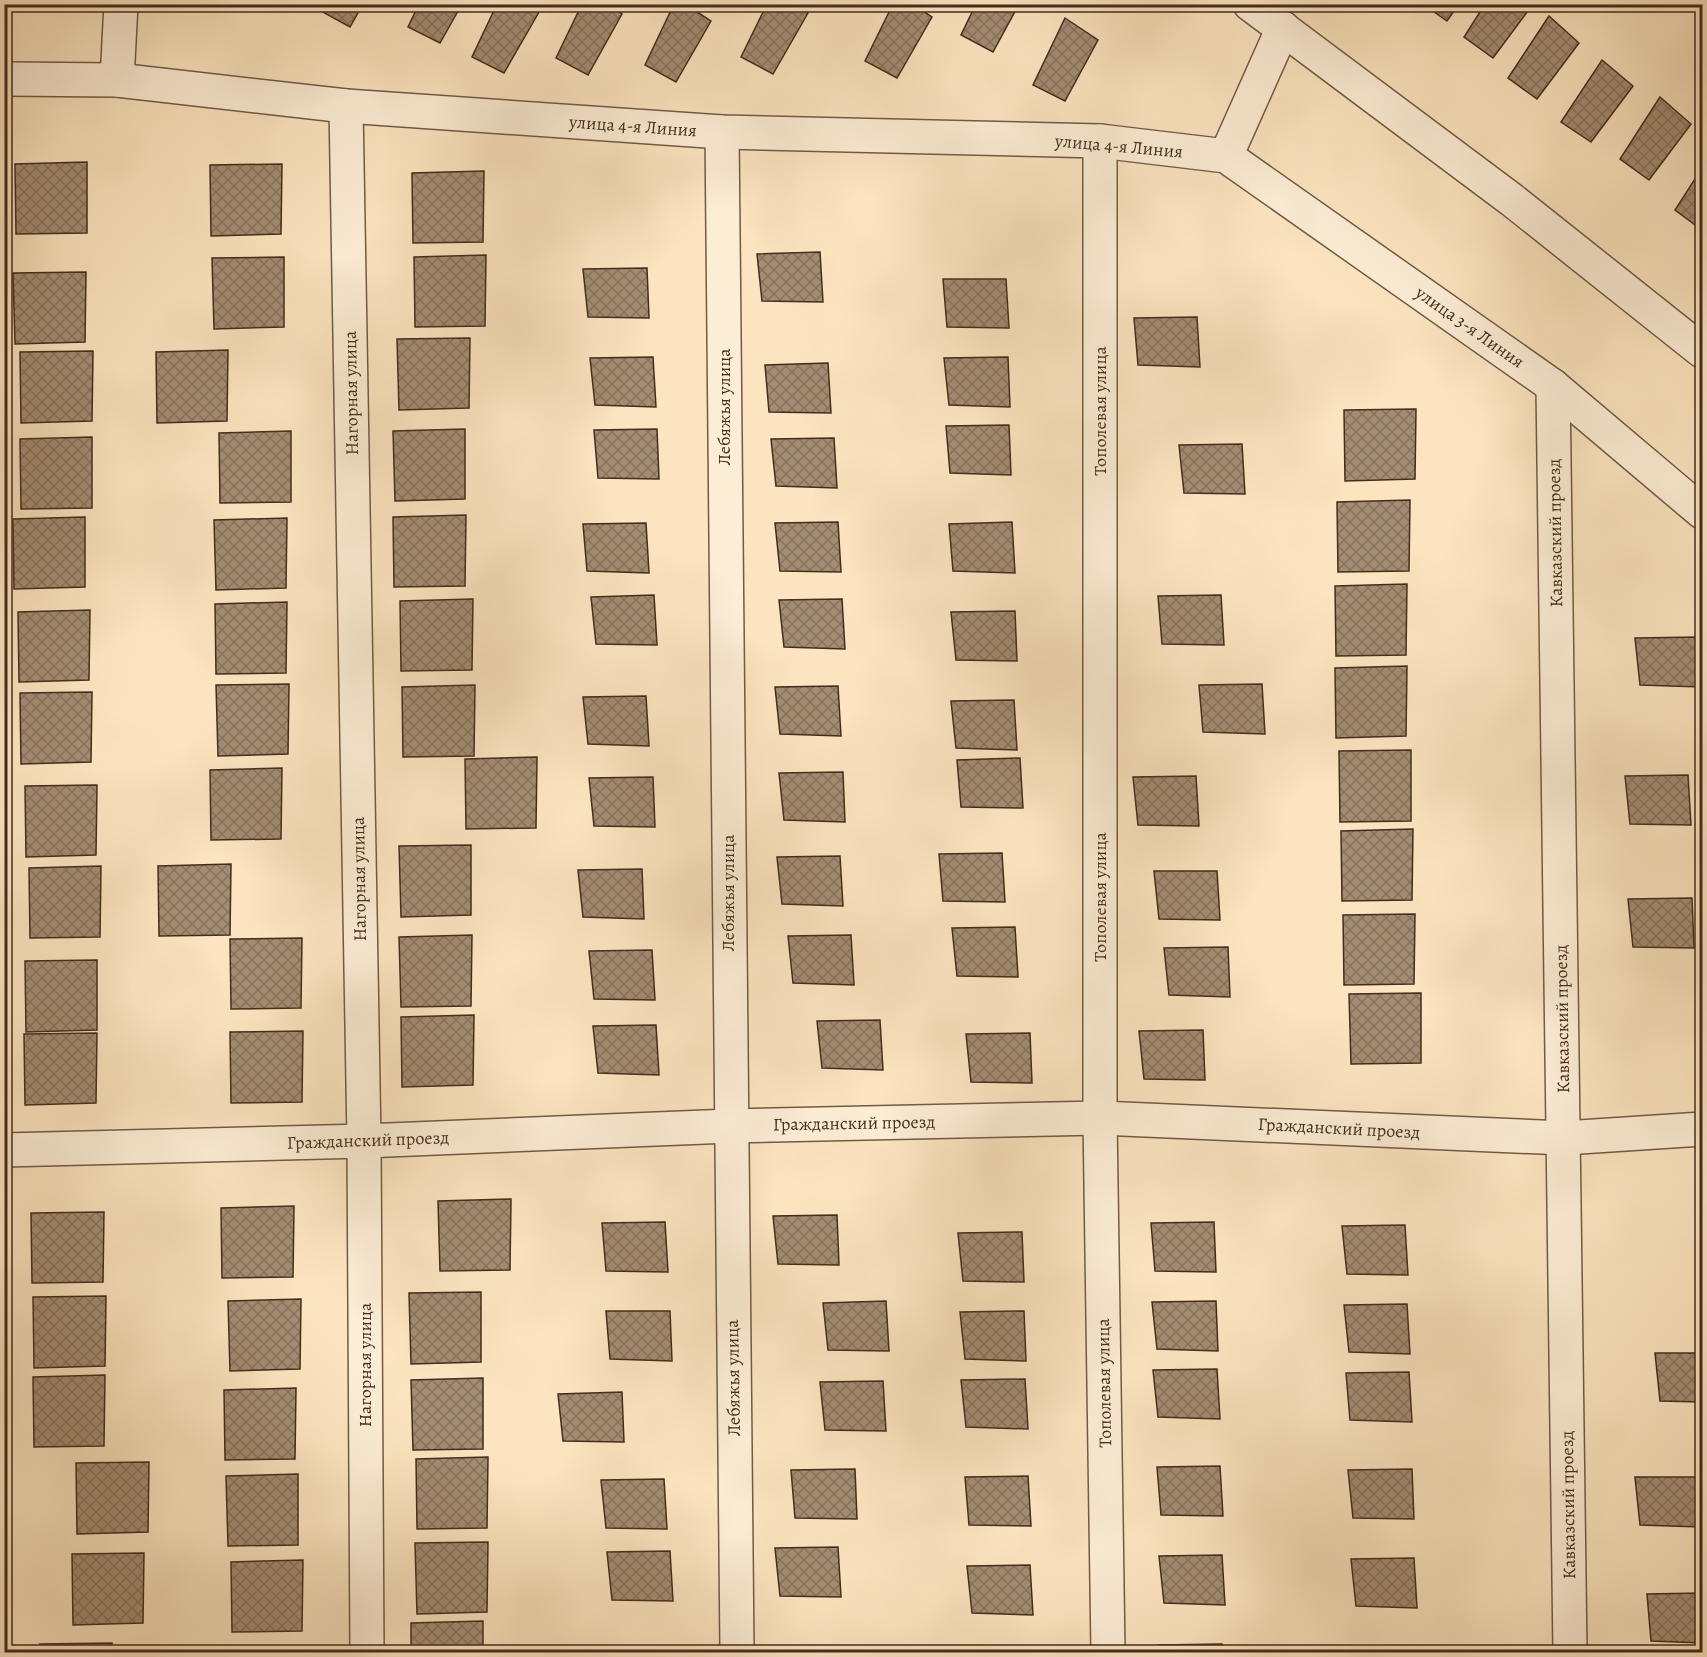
<svg xmlns="http://www.w3.org/2000/svg" width="1707" height="1657" font-family="Alegreya,serif">
  <defs>
    <pattern id="building-cross-hatch" width="8" height="8" patternUnits="userSpaceOnUse" patternTransform="scale(1.5)"><rect width="8" height="8" fill="#a38c72"/><path d="M0 0l8 8M0 8l8-8" fill="none" stroke="#86735d"/></pattern>
  </defs>
  <rect width="100%" height="100%" fill="#fbe4bf"/>
  <filter id="stains"><feTurbulence type="fractalNoise" baseFrequency=".00333" numOctaves="4"/><feColorMatrix values="0 0 0 0 .2 0 0 0 0 .09 0 0 0 0 .02 0 0 0 .5 -.17"/></filter>
  <radialGradient id="worn" r=".72"><stop offset=".6" stop-color="#630" stop-opacity="0"/><stop offset="1" stop-color="#630" stop-opacity=".3"/></radialGradient>
  <g fill="url(#building-cross-hatch)" stroke="#442c1e" stroke-width="1.5">
    <path d="M 322,4 L 363,4 L 350,27 L 319,10 Z"/>
    <path d="M 419,4 L 462,4 L 440,43 L 408,27 Z"/>
    <path d="M 497,4 L 527,4 L 539,12 L 504,73 L 472,57 Z"/>
    <path d="M 582,4 L 608,4 L 622,14 L 588,75 L 556,58 Z"/>
    <path d="M 674,4 L 685,4 L 711,21 L 676,82 L 645,65 Z"/>
    <path d="M 767,4 L 795,4 L 808,13 L 773,74 L 741,57 Z"/>
    <path d="M 893,4 L 913,4 L 932,17 L 897,78 L 865,61 Z"/>
    <path d="M 976,4 L 1019,4 L 993,52 L 961,35 Z"/>
    <path d="M 1423,4 L 1459,4 L 1447,21 Z"/>
    <path d="M 1485,4 L 1533,4 L 1493,58 L 1464,37 Z"/>
    <path d="M 1549,16 L 1579,43 L 1537,99 L 1508,78 Z"/>
    <path d="M 1065,18 L 1098,40 L 1065,101 L 1033,85 Z"/>
    <path d="M 1602,60 L 1633,86 L 1591,142 L 1561,122 Z"/>
    <path d="M 1660,97 L 1691,124 L 1649,180 L 1620,159 Z"/>
    <path d="M 87,162 L 87,233 L 16,234 L 15,164 Z"/>
    <path d="M 282,164 L 281,234 L 211,236 L 210,165 Z"/>
    <path d="M 1702,168 L 1702,230 L 1675,210 Z"/>
    <path d="M 484,171 L 483,242 L 413,243 L 412,173 Z"/>
    <path d="M 820,252 L 823,302 L 762,301 L 757,254 Z"/>
    <path d="M 486,255 L 485,326 L 415,327 L 414,257 Z"/>
    <path d="M 284,257 L 284,327 L 214,329 L 212,258 Z"/>
    <path d="M 647,268 L 649,318 L 588,317 L 583,269 Z"/>
    <path d="M 86,272 L 85,342 L 15,344 L 13,273 Z"/>
    <path d="M 943,279 L 1006,279 L 1009,328 L 947,327 Z"/>
    <path d="M 1197,317 L 1200,367 L 1138,365 L 1134,318 Z"/>
    <path d="M 470,338 L 469,408 L 399,410 L 397,339 Z"/>
    <path d="M 228,350 L 227,421 L 157,423 L 156,352 Z"/>
    <path d="M 93,351 L 92,421 L 21,423 L 20,352 Z"/>
    <path d="M 653,357 L 656,407 L 595,405 L 590,358 Z"/>
    <path d="M 1008,357 L 1010,407 L 949,405 L 944,358 Z"/>
    <path d="M 828,363 L 831,413 L 769,412 L 765,365 Z"/>
    <path d="M 1416,409 L 1415,479 L 1345,481 L 1344,410 Z"/>
    <path d="M 1009,425 L 1011,475 L 950,473 L 946,426 Z"/>
    <path d="M 465,429 L 465,499 L 395,501 L 393,431 Z"/>
    <path d="M 657,429 L 659,479 L 598,478 L 594,430 Z"/>
    <path d="M 291,431 L 291,502 L 220,503 L 219,433 Z"/>
    <path d="M 92,437 L 92,508 L 21,509 L 20,439 Z"/>
    <path d="M 834,438 L 837,488 L 776,486 L 771,439 Z"/>
    <path d="M 1242,444 L 1245,494 L 1184,493 L 1179,445 Z"/>
    <path d="M 1410,500 L 1409,571 L 1338,572 L 1337,502 Z"/>
    <path d="M 466,515 L 465,586 L 394,587 L 393,517 Z"/>
    <path d="M 85,517 L 85,587 L 14,589 L 13,519 Z"/>
    <path d="M 287,518 L 286,588 L 216,590 L 214,520 Z"/>
    <path d="M 838,522 L 841,572 L 780,571 L 775,523 Z"/>
    <path d="M 1012,522 L 1015,573 L 953,571 L 949,524 Z"/>
    <path d="M 646,523 L 649,573 L 587,571 L 583,524 Z"/>
    <path d="M 1407,584 L 1406,655 L 1336,656 L 1335,586 Z"/>
    <path d="M 654,595 L 657,645 L 596,644 L 591,597 Z"/>
    <path d="M 1221,595 L 1224,645 L 1162,644 L 1158,596 Z"/>
    <path d="M 473,599 L 472,670 L 401,671 L 400,601 Z"/>
    <path d="M 842,599 L 845,649 L 784,647 L 779,600 Z"/>
    <path d="M 287,602 L 286,673 L 216,674 L 215,604 Z"/>
    <path d="M 90,610 L 89,680 L 19,682 L 18,612 Z"/>
    <path d="M 1015,611 L 1017,661 L 956,660 L 951,612 Z"/>
    <path d="M 1699,637 L 1701,687 L 1640,685 L 1635,638 Z"/>
    <path d="M 1407,666 L 1406,736 L 1336,738 L 1335,668 Z"/>
    <path d="M 289,684 L 288,754 L 218,756 L 216,685 Z"/>
    <path d="M 1262,684 L 1265,734 L 1203,732 L 1199,685 Z"/>
    <path d="M 475,685 L 474,756 L 403,757 L 402,687 Z"/>
    <path d="M 838,686 L 841,736 L 780,734 L 775,687 Z"/>
    <path d="M 92,692 L 91,762 L 21,764 L 20,693 Z"/>
    <path d="M 646,696 L 649,746 L 588,744 L 583,697 Z"/>
    <path d="M 1014,700 L 1017,750 L 956,748 L 951,701 Z"/>
    <path d="M 1411,750 L 1411,821 L 1340,822 L 1339,751 Z"/>
    <path d="M 537,757 L 536,828 L 466,829 L 465,759 Z"/>
    <path d="M 1020,758 L 1023,808 L 961,807 L 957,760 Z"/>
    <path d="M 282,768 L 281,839 L 211,840 L 210,770 Z"/>
    <path d="M 843,772 L 845,822 L 784,820 L 779,773 Z"/>
    <path d="M 1688,775 L 1691,825 L 1630,824 L 1625,776 Z"/>
    <path d="M 1196,776 L 1199,826 L 1138,825 L 1133,777 Z"/>
    <path d="M 653,777 L 655,827 L 594,826 L 589,778 Z"/>
    <path d="M 97,785 L 96,855 L 26,857 L 25,786 Z"/>
    <path d="M 1413,829 L 1412,900 L 1342,901 L 1341,831 Z"/>
    <path d="M 471,845 L 471,915 L 401,917 L 399,846 Z"/>
    <path d="M 1002,853 L 1005,902 L 943,901 L 939,854 Z"/>
    <path d="M 840,856 L 843,906 L 782,904 L 777,857 Z"/>
    <path d="M 231,864 L 230,935 L 159,936 L 158,866 Z"/>
    <path d="M 101,866 L 100,937 L 30,938 L 29,868 Z"/>
    <path d="M 642,869 L 644,919 L 583,917 L 578,870 Z"/>
    <path d="M 1154,871 L 1217,871 L 1220,920 L 1159,919 Z"/>
    <path d="M 1692,898 L 1694,948 L 1633,947 L 1628,899 Z"/>
    <path d="M 1415,914 L 1414,984 L 1344,985 L 1343,915 Z"/>
    <path d="M 1015,927 L 1018,977 L 957,976 L 952,928 Z"/>
    <path d="M 472,935 L 471,1006 L 401,1007 L 399,937 Z"/>
    <path d="M 851,935 L 854,985 L 793,983 L 788,936 Z"/>
    <path d="M 302,938 L 301,1008 L 231,1009 L 230,939 Z"/>
    <path d="M 1228,947 L 1230,997 L 1169,995 L 1164,948 Z"/>
    <path d="M 652,950 L 655,1000 L 594,999 L 589,951 Z"/>
    <path d="M 97,960 L 97,1030 L 26,1032 L 25,961 Z"/>
    <path d="M 1421,993 L 1421,1063 L 1351,1064 L 1349,994 Z"/>
    <path d="M 474,1015 L 473,1085 L 402,1087 L 401,1017 Z"/>
    <path d="M 880,1020 L 883,1070 L 822,1068 L 817,1021 Z"/>
    <path d="M 656,1025 L 659,1075 L 598,1073 L 593,1026 Z"/>
    <path d="M 1203,1030 L 1205,1080 L 1144,1079 L 1139,1031 Z"/>
    <path d="M 303,1031 L 302,1102 L 231,1103 L 230,1032 Z"/>
    <path d="M 97,1033 L 96,1103 L 25,1105 L 24,1034 Z"/>
    <path d="M 1030,1033 L 1032,1083 L 971,1082 L 966,1034 Z"/>
    <path d="M 511,1199 L 510,1270 L 440,1271 L 438,1201 Z"/>
    <path d="M 294,1206 L 293,1277 L 222,1278 L 221,1208 Z"/>
    <path d="M 104,1212 L 103,1282 L 32,1283 L 31,1213 Z"/>
    <path d="M 837,1215 L 839,1265 L 778,1264 L 773,1216 Z"/>
    <path d="M 665,1222 L 668,1272 L 606,1271 L 602,1223 Z"/>
    <path d="M 1214,1222 L 1216,1272 L 1155,1271 L 1151,1223 Z"/>
    <path d="M 1405,1225 L 1408,1275 L 1347,1274 L 1342,1226 Z"/>
    <path d="M 1022,1232 L 1024,1282 L 963,1281 L 958,1233 Z"/>
    <path d="M 481,1292 L 481,1362 L 411,1364 L 409,1293 Z"/>
    <path d="M 106,1296 L 105,1366 L 34,1368 L 33,1297 Z"/>
    <path d="M 301,1299 L 300,1369 L 230,1371 L 228,1301 Z"/>
    <path d="M 886,1301 L 889,1351 L 828,1350 L 823,1303 Z"/>
    <path d="M 1216,1301 L 1218,1351 L 1157,1349 L 1152,1302 Z"/>
    <path d="M 1407,1304 L 1410,1354 L 1349,1352 L 1344,1305 Z"/>
    <path d="M 606,1311 L 670,1311 L 672,1361 L 610,1359 Z"/>
    <path d="M 1024,1311 L 1026,1361 L 965,1359 L 960,1312 Z"/>
    <path d="M 1655,1353 L 1702,1353 L 1702,1402 L 1660,1401 Z"/>
    <path d="M 1217,1369 L 1220,1419 L 1158,1417 L 1153,1370 Z"/>
    <path d="M 1409,1372 L 1412,1422 L 1350,1420 L 1346,1373 Z"/>
    <path d="M 105,1375 L 104,1446 L 34,1447 L 33,1377 Z"/>
    <path d="M 483,1378 L 483,1449 L 413,1450 L 411,1380 Z"/>
    <path d="M 1025,1379 L 1028,1429 L 966,1427 L 961,1380 Z"/>
    <path d="M 883,1381 L 886,1431 L 825,1430 L 820,1382 Z"/>
    <path d="M 296,1388 L 295,1459 L 225,1460 L 224,1390 Z"/>
    <path d="M 622,1392 L 624,1442 L 563,1441 L 558,1394 Z"/>
    <path d="M 488,1457 L 487,1528 L 417,1529 L 416,1459 Z"/>
    <path d="M 149,1462 L 148,1532 L 77,1534 L 76,1463 Z"/>
    <path d="M 1220,1466 L 1223,1516 L 1161,1515 L 1157,1467 Z"/>
    <path d="M 855,1469 L 857,1519 L 795,1518 L 791,1470 Z"/>
    <path d="M 1412,1469 L 1414,1519 L 1353,1518 L 1348,1470 Z"/>
    <path d="M 298,1474 L 298,1545 L 228,1546 L 226,1476 Z"/>
    <path d="M 1028,1476 L 1031,1526 L 969,1525 L 965,1477 Z"/>
    <path d="M 1635,1477 L 1698,1477 L 1701,1527 L 1640,1525 Z"/>
    <path d="M 664,1479 L 667,1529 L 606,1528 L 601,1480 Z"/>
    <path d="M 488,1542 L 487,1612 L 417,1614 L 415,1543 Z"/>
    <path d="M 838,1547 L 841,1597 L 780,1596 L 775,1548 Z"/>
    <path d="M 670,1551 L 673,1601 L 612,1600 L 607,1552 Z"/>
    <path d="M 144,1553 L 143,1623 L 73,1625 L 72,1554 Z"/>
    <path d="M 1222,1555 L 1225,1605 L 1164,1603 L 1159,1556 Z"/>
    <path d="M 1414,1558 L 1417,1608 L 1356,1606 L 1351,1559 Z"/>
    <path d="M 303,1560 L 302,1631 L 232,1632 L 231,1562 Z"/>
    <path d="M 1030,1565 L 1033,1615 L 972,1613 L 967,1566 Z"/>
    <path d="M 1702,1593 L 1702,1643 L 1651,1641 L 1647,1594 Z"/>
    <path d="M 483,1621 L 483,1652 L 411,1652 L 411,1623 Z"/>
    <path d="M 112,1643 L 112,1652 L 40,1652 L 40,1644 Z"/>
    <path d="M 1222,1644 L 1223,1652 L 1160,1652 L 1159,1645 Z"/>
    <path d="M 834,1647 L 834,1652 L 771,1652 L 771,1649 Z"/>
    <rect x="1351" y="1647" width="63" height="5"/>
    <path d="M 301,1649 L 301,1652 L 228,1652 L 228,1651 Z"/>
    <path d="M 633,1649 L 633,1652 L 570,1652 L 569,1650 Z"/>
  </g>
  <g fill="none" stroke-linecap="round" stroke-linejoin="round">
    <defs>
      <g id="minor">
        <path d="M 1250,4 L 1512,200 L 1702,351"/>
        <path d="M 4,79 L 117,80 L 346,106 L 722,132 L 1100,141 L 1226,156 L 1553,386 L 1702,512"/>
        <path d="M 117,80 L 121,4"/>
        <path d="M 346,106 L 364,1141 L 367,1652"/>
        <path d="M 722,132 L 737,1652"/>
        <path d="M 1100,141 L 1100,1118 L 1108,1652"/>
        <path d="M 1226,156 L 1283,28"/>
        <path d="M 1553,386 L 1570,1652"/>
        <path d="M 4,1150 L 364,1141 L 730,1126 L 1100,1118 L 1564,1138 L 1702,1129"/>
      </g>
    </defs>
    <use href="#minor" stroke="#725a46" stroke-width="36"/>
    <use href="#minor" stroke="#fcedd5" stroke-width="33"/>
  </g>
  <g text-anchor="middle" dominant-baseline="central" stroke-width="4.5" stroke-linejoin="round" paint-order="stroke">
    <g font-size="18" fill="#442c1e" stroke="#fcedd5">
      <text transform="translate(633 126) rotate(4)">улица 4-я Линия</text>
      <text transform="translate(1119 146) rotate(5)">улица 4-я Линия</text>
      <text transform="translate(1470 327) rotate(35)">улица 3-я Линия</text>
      <text transform="translate(351 393) rotate(-91)">Нагорная улица</text>
      <text transform="translate(724 407) rotate(-90)">Лебяжья улица</text>
      <text transform="translate(1100 411) rotate(-90)">Тополевая улица</text>
      <text transform="translate(1555 533) rotate(-91)">Кавказский проезд</text>
      <text transform="translate(359 879) rotate(-91)">Нагорная улица</text>
      <text transform="translate(728 893) rotate(-90)">Лебяжья улица</text>
      <text transform="translate(1100 897) rotate(-90)">Тополевая улица</text>
      <text transform="translate(1562 1019) rotate(-91)">Кавказский проезд</text>
      <text transform="translate(854 1123) rotate(-1)">Гражданский проезд</text>
      <text transform="translate(1339 1128) rotate(3)">Гражданский проезд</text>
      <text transform="translate(368 1140) rotate(-2)">Гражданский проезд</text>
      <text transform="translate(365 1365) rotate(-90)">Нагорная улица</text>
      <text transform="translate(733 1378) rotate(-91)">Лебяжья улица</text>
      <text transform="translate(1104 1383) rotate(-91)">Тополевая улица</text>
      <text transform="translate(1568 1505) rotate(-91)">Кавказский проезд</text>
    </g>
  </g>
  <rect width="1707" height="1657" fill="none" stroke="#fbe4bf" stroke-width="24"/>
  <rect x="6" y="6" width="1695" height="1645" fill="none" stroke="#442c1e" stroke-width="3"/>
  <rect x="12" y="12" width="1683" height="1633" fill="none" stroke="#442c1e" stroke-width="1.5"/>
  <rect width="100%" height="100%" filter="url(#stains)"/>
  <rect width="100%" height="100%" fill="url(#worn)"/>
</svg>
